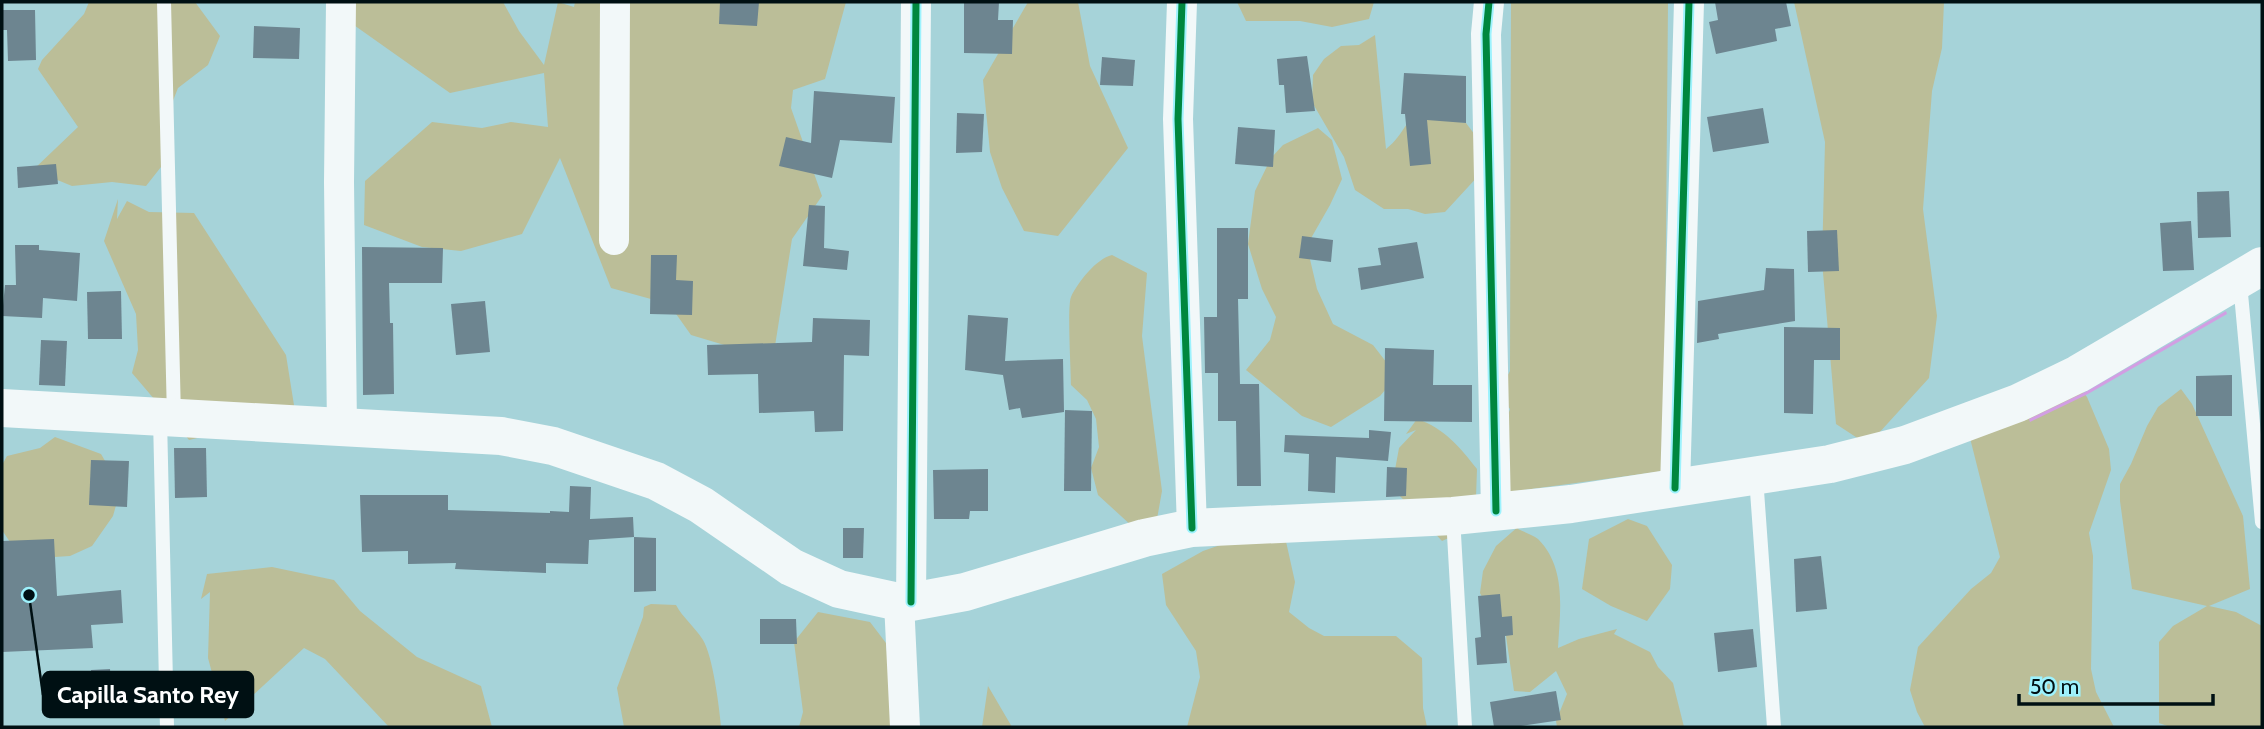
<svg xmlns="http://www.w3.org/2000/svg" width="2264" height="729" font-family="Cabin,sans-serif">
  <rect width="100%" height="100%" fill="#a6d3d9"/>
  <g fill="#bbbe98">
    <path d="M 89,2 L 195,2 L 220,36 L 208,65 L 178,88 L 167,116 L 172,153 L 146,186 L 112,182 L 72,186 L 33,170 L 78,127 L 38,69 L 42,60 L 84,14 Z"/>
    <path d="M 341,2 L 503,2 L 519,31 L 544,65 L 558,2 L 574,7 L 575,2 L 846,2 L 825,79 L 793,90 L 791,108 L 822,196 L 792,239 L 775,346 L 751,353 L 691,335 L 669,304 L 611,288 L 560,158 L 522,234 L 461,251 L 422,247 L 364,225 L 365,181 L 432,122 L 482,128 L 511,122 L 548,127 L 544,73 L 450,93 L 351,23 Z"/>
    <path d="M 1028,2 L 1078,2 L 1090,66 L 1128,148 L 1058,236 L 1024,231 L 1002,188 L 990,152 L 983,80 Z"/>
    <path d="M 1237,2 L 1374,2 L 1369,19 L 1332,27 L 1300,21 L 1246,21 Z"/>
    <path d="M 1511,2 L 1668,2 L 1664,471 L 1510,492 L 1501,414 L 1509,412 L 1510,409 L 1503,401 L 1500,390 L 1510,371 Z"/>
    <path d="M 1794,2 L 1944,2 L 1942,48 L 1932,91 L 1923,209 L 1937,316 L 1929,378 L 1868,445 L 1836,424 L 1822,261 L 1825,142 Z"/>
    <path d="M 1375,35 L 1386,149 C 1396,141 1400,134 1407,124 C 1417,110 1450,121 1466,123 L 1490,155 L 1480,174 L 1445,212 L 1425,214 L 1408,209 L 1384,209 L 1355,190 L 1344,157 L 1312,102 L 1313,75 L 1324,59 L 1341,46 L 1359,45 Z"/>
    <path d="M 1318,128 L 1332,140 L 1342,179 L 1330,205 L 1310,240 L 1309,255 L 1317,289 L 1333,324 L 1373,345 L 1397,376 L 1380,396 L 1331,427 L 1302,416 L 1246,370 L 1270,340 L 1276,317 L 1262,289 L 1248,244 L 1255,191 L 1271,158 L 1283,145 Z"/>
    <path d="M 118,199 L 117,219 L 127,201 L 149,212 L 194,213 L 286,355 L 297,424 L 230,430 L 189,440 L 132,373 L 138,350 L 136,314 L 104,241 Z"/>
    <path d="M 1112,255 L 1147,273 L 1142,336 L 1162,491 L 1157,519 L 1133,527 L 1098,495 L 1091,468 L 1099,447 L 1096,419 L 1087,400 L 1071,385 C 1071,370 1067,307 1071,297 C 1078,282 1096,259 1112,255 Z"/>
    <path d="M 2074,381 L 2087,397 L 2109,449 L 2111,470 L 2089,533 L 2093,556 L 2091,669 L 2096,692 L 2114,727 L 1925,727 L 1917,712 L 1910,690 L 1918,647 L 1971,589 L 1991,573 L 2000,557 L 1969,434 Z"/>
    <path d="M 2181,389 L 2192,404 L 2243,516 L 2250,589 L 2209,606 L 2236,612 L 2262,626 L 2262,727 L 2170,727 L 2159,723 L 2159,642 L 2173,626 L 2207,606 L 2132,589 L 2120,501 L 2120,484 L 2131,464 L 2147,426 L 2158,407 Z"/>
    <path d="M 1417,419 C 1444,428 1460,447 1477,469 L 1475,526 L 1442,541 L 1399,495 L 1394,475 L 1399,448 L 1416,430 L 1406,434 Z"/>
    <path d="M 55,437 L 101,454 L 121,488 L 113,516 L 92,546 L 70,556 L 39,558 L 10,542 L 2,530 L 2,465 L 7,456 L 40,448 Z"/>
    <path d="M 1628,519 L 1647,526 L 1672,565 L 1670,589 L 1647,621 L 1611,606 L 1582,589 L 1589,539 Z"/>
    <path d="M 1520,525 L 1518,529 C 1524,532 1533,535 1538,539 C 1567,568 1560,611 1558,648 L 1579,639 L 1617,629 L 1614,634 L 1650,652 L 1658,667 L 1673,683 L 1684,727 L 1557,727 L 1556,721 L 1567,694 L 1556,671 L 1530,692 L 1514,691 L 1506,636 L 1493,618 L 1480,593 L 1483,571 L 1496,546 Z"/>
    <path d="M 1285,537 L 1295,582 L 1289,612 L 1309,628 L 1324,636 L 1396,636 L 1422,658 L 1423,708 L 1427,727 L 1187,727 L 1200,677 L 1196,651 L 1166,605 L 1162,574 L 1203,551 L 1226,543 Z"/>
    <path d="M 272,567 L 334,580 L 360,611 L 417,657 L 481,686 L 492,727 L 389,727 L 325,659 L 304,648 L 225,721 L 208,658 L 210,592 L 201,599 L 207,574 Z"/>
    <path d="M 651,604 L 676,605 C 683,618 695,627 703,640 C 713,657 719,706 721,727 L 624,727 L 617,688 L 643,617 L 644,607 Z"/>
    <path d="M 818,612 L 870,622 L 886,643 L 889,671 L 901,727 L 799,727 L 803,712 L 794,642 Z"/>
    <path d="M 990,672 L 988,686 L 1012,727 L 982,727 Z"/>
  </g>
  <path fill="#d29ee3" d="M 2226,311 L 2227,314 L 2088,394 L 2030,422 L 2029,419 L 2087,391 Z"/>
  <g fill="#6d8590">
    <path d="M 720,2 L 759,2 L 757,26 L 719,24 Z"/>
    <path d="M 964,2 L 999,2 L 998,20 L 1013,20 L 1012,54 L 964,53 Z"/>
    <path d="M 1715,2 L 1786,2 L 1791,26 L 1775,29 L 1777,41 L 1716,54 L 1709,22 L 1718,20 Z"/>
    <path d="M 2,10 L 35,10 L 36,60 L 8,61 L 7,30 L 2,30 Z"/>
    <path d="M 254,26 L 300,28 L 299,59 L 253,58 Z"/>
    <path d="M 1307,56 L 1315,111 L 1286,113 L 1284,85 L 1279,85 L 1277,59 Z"/>
    <path d="M 1102,57 L 1135,60 L 1133,86 L 1100,85 Z"/>
    <path d="M 1404,73 L 1466,76 L 1466,123 L 1427,120 L 1431,164 L 1410,166 L 1405,114 L 1401,114 Z"/>
    <path d="M 814,91 L 895,97 L 892,143 L 840,140 L 832,178 L 779,166 L 786,137 L 811,143 Z"/>
    <path d="M 1763,108 L 1769,143 L 1713,152 L 1707,117 Z"/>
    <path d="M 957,113 L 984,114 L 982,152 L 956,153 Z"/>
    <path d="M 1238,127 L 1275,130 L 1273,167 L 1235,164 Z"/>
    <path d="M 56,164 L 58,184 L 18,188 L 17,167 Z"/>
    <path d="M 2229,191 L 2231,237 L 2198,238 L 2197,192 Z"/>
    <path d="M 809,205 L 825,206 L 824,248 L 849,251 L 847,270 L 803,266 Z"/>
    <path d="M 2191,221 L 2194,270 L 2163,271 L 2160,223 Z"/>
    <path d="M 1217,228 L 1248,228 L 1248,299 L 1238,299 L 1240,384 L 1259,384 L 1261,486 L 1237,486 L 1236,421 L 1218,421 L 1218,373 L 1205,373 L 1204,317 L 1217,317 Z"/>
    <path d="M 1837,230 L 1839,271 L 1808,272 L 1807,231 Z"/>
    <path d="M 1302,236 L 1333,240 L 1331,262 L 1299,258 Z"/>
    <path d="M 1417,242 L 1424,278 L 1361,290 L 1358,268 L 1381,265 L 1378,248 Z"/>
    <path d="M 15,245 L 39,245 L 39,250 L 80,253 L 77,301 L 43,298 L 42,318 L 2,316 L 5,285 L 16,285 Z"/>
    <path d="M 362,247 L 443,248 L 442,283 L 389,283 L 390,323 L 393,323 L 394,394 L 363,395 Z"/>
    <path d="M 651,255 L 677,255 L 676,280 L 693,281 L 692,315 L 650,314 Z"/>
    <path d="M 1766,268 L 1794,269 L 1795,321 L 1718,334 L 1719,339 L 1697,343 L 1698,301 L 1764,290 Z"/>
    <path d="M 121,291 L 122,339 L 88,339 L 87,292 Z"/>
    <path d="M 485,301 L 490,352 L 456,355 L 451,304 Z"/>
    <path d="M 968,315 L 1008,318 L 1005,361 L 1063,359 L 1064,412 L 1022,418 L 1020,408 L 1009,410 L 1003,375 L 965,370 Z"/>
    <path d="M 813,318 L 870,320 L 869,356 L 844,355 L 843,431 L 815,432 L 814,411 L 759,413 L 758,374 L 708,375 L 707,345 L 812,342 Z"/>
    <path d="M 1784,327 L 1840,328 L 1840,360 L 1814,360 L 1813,414 L 1784,413 Z"/>
    <path d="M 41,340 L 67,341 L 65,386 L 39,385 Z"/>
    <path d="M 1385,348 L 1434,350 L 1433,385 L 1472,385 L 1472,422 L 1384,421 Z"/>
    <path d="M 2232,375 L 2232,416 L 2196,416 L 2196,376 Z"/>
    <path d="M 1065,410 L 1092,411 L 1091,491 L 1064,491 Z"/>
    <path d="M 1369,430 L 1391,432 L 1388,461 L 1336,457 L 1335,493 L 1308,491 L 1309,454 L 1284,452 L 1285,435 L 1369,438 Z"/>
    <path d="M 174,448 L 206,448 L 207,497 L 175,498 Z"/>
    <path d="M 91,460 L 129,461 L 127,507 L 89,505 Z"/>
    <path d="M 1387,467 L 1407,468 L 1406,496 L 1386,497 Z"/>
    <path d="M 988,469 L 988,511 L 970,511 L 969,519 L 934,519 L 933,470 Z"/>
    <path d="M 570,486 L 591,487 L 590,519 L 633,517 L 634,537 L 589,540 L 588,564 L 546,563 L 546,573 L 455,569 L 456,563 L 408,564 L 408,551 L 362,552 L 360,495 L 448,495 L 448,510 L 550,513 L 550,511 L 569,512 Z"/>
    <path d="M 843,528 L 864,528 L 863,558 L 843,558 Z"/>
    <path d="M 634,537 L 656,538 L 656,591 L 634,592 Z"/>
    <path d="M 54,539 L 57,596 L 121,590 L 123,623 L 91,625 L 93,648 L 2,652 L 2,541 Z"/>
    <path d="M 1821,556 L 1827,609 L 1796,612 L 1794,559 Z"/>
    <path d="M 1500,594 L 1502,617 L 1512,616 L 1513,635 L 1505,636 L 1507,663 L 1477,665 L 1475,638 L 1481,637 L 1478,596 Z"/>
    <path d="M 760,619 L 796,619 L 797,644 L 760,644 Z"/>
    <path d="M 1753,629 L 1757,667 L 1718,672 L 1714,633 Z"/>
    <path d="M 110,669 L 113,713 L 93,714 L 91,670 Z"/>
    <path d="M 1556,691 L 1561,720 L 1514,727 L 1494,727 L 1490,702 Z"/>
  </g>
  <g fill="none" stroke-linecap="round" stroke-linejoin="round">
    <g stroke="#f2f8f9" stroke-width="14">
      <path d="M 164,2 L 174,417"/>
      <path d="M 2240,283 L 2262,522"/>
      <path d="M 160,418 L 167,727"/>
      <path d="M 1756,477 L 1774,727"/>
      <path d="M 1453,517 L 1465,727"/>
    </g>
    <g stroke="#f2f8f9" stroke-width="30">
      <path d="M 341,2 L 339,182 L 342,427"/>
      <path d="M 1182,2 L 1178,119 L 1192,528"/>
      <path d="M 1489,2 L 1486,34 L 1496,511"/>
      <path d="M 614,240 L 615,2"/>
      <path d="M 1675,488 L 1689,2"/>
      <path d="M 899,602 L 905,727"/>
      <path d="M 911,602 L 916,2"/>
    </g>
    <path stroke="#f2f8f9" stroke-width="38" d="M 2,408 L 501,436 L 553,446 L 656,481 L 701,505 L 791,567 L 839,589 L 899,602 L 911,602 L 965,592 L 1144,538 L 1192,528 L 1453,516 L 1571,504 L 1830,464 L 1905,445 L 2018,403 L 2078,374 L 2262,266"/>
    <defs>
      <g id="cycleway">
        <path d="M 1182,2 L 1178,119 L 1192,528"/>
        <path d="M 1489,2 L 1486,34 L 1496,511"/>
        <path d="M 1675,488 L 1689,2"/>
        <path d="M 911,602 L 916,2"/>
      </g>
    </defs>
    <use href="#cycleway" stroke="#9df2fd" stroke-width="11"/>
    <use href="#cycleway" stroke="#00873e" stroke-width="7"/>
  </g>
  <path fill="none" stroke="#001013" stroke-width="2.5" d="M29 595L43 695"/>
  <circle fill="#001013" stroke="#9df2fd" stroke-width="2.5" cx="29" cy="595" r="7"/>
  <rect fill="#001013" stroke="#001013" stroke-width="2.5" x="43" y="672" width="210" height="45" rx="7"/>
  <g font-size="24" text-anchor="middle" font-weight="bold" fill="#fff">
    <text x="148" y="703">Capilla Santo Rey</text>
  </g>
  <rect width="2264" height="729" fill="none" stroke="#001013" stroke-width="7"/>
  <path d="M2019 694v10h194v-10" fill="none" stroke="#001013" stroke-width="3.5"/>
  <text x="2030" y="694" font-size="21" fill="#001013" stroke="#9df2fd" stroke-width="5" paint-order="stroke">50 m</text>
</svg>
